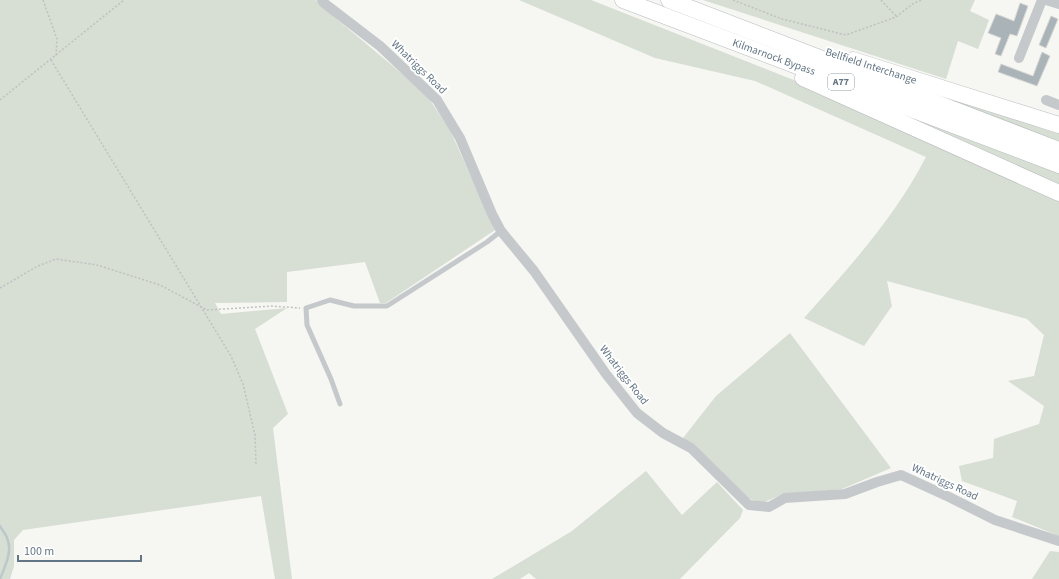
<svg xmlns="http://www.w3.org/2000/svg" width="1059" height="579" font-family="'Source Sans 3',sans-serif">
  <rect width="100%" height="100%" fill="#f6f6f2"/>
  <g fill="#d7ded3">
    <path d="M 0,0 L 316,0 L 321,6 L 425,93 L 449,128 L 495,230 L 386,303 L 380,303 L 365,262 L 287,272 L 287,302 L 215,303 L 221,314 L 287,308 L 255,329 L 288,414 L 273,428 L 292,579 L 275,579 L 261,496 L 23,530 L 14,540 L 14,566 L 10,579 L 0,579 Z"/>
    <path d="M 519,0 L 591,0 L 867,109 L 1059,197 L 1059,536 L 1012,517 L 1017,501 L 962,481 L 959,466 L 993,458 L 994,439 L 1039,424 L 1044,406 L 1008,381 L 1034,376 L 1044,335 L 1027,319 L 887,281 L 892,306 L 864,346 L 804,318 C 849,268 895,217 926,157 L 755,81 L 655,58 Z"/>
    <path d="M 703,0 L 975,0 L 970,11 L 989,20 L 978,49 L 958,41 L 946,79 Z"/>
    <path d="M 905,81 L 1059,130 L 1059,145 Z"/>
    <path d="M 893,107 L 1059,170 L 1059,188 L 917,123 Z"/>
    <path d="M 790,333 L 891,468 L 842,489 L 781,495 L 762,503 L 750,499 L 683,438 L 716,396 Z"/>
    <path d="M 646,471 L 682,515 L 717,482 L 743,510 L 740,518 L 680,579 L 536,579 L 529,573 L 520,579 L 492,579 L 572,531 Z"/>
    <path d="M 1050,551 L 1059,552 L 1059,579 L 1032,579 Z"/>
  </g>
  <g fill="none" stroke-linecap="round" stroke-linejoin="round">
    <path stroke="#bbc8cc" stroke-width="2.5" d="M 0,526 C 2,530 6,534 7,538 C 13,551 5,566 0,579"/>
  </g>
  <g fill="#aab3b8" stroke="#d7d7d5">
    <path d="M 1020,3 L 1028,6 L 1017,36 L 1010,34 L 1001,56 L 995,54 L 1001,38 L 988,33 L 996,14 L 1014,21 Z"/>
    <path d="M 1051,16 L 1058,19 L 1046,48 L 1039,45 Z"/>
    <path d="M 1042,52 L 1050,56 L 1037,86 L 998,72 L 1001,64 L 1033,76 Z"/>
  </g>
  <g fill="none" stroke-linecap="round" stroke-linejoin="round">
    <defs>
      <g id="trunk">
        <path d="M 623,0 L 1059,165"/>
        <path d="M 669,0 L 1059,150"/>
        <path d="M 853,60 L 1059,125"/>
        <path d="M 803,78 L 1059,193"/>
      </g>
    </defs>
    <use href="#trunk" stroke="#b7bbbe" stroke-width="17"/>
    <g stroke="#bfc1c3" stroke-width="1.5" stroke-dasharray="2 2" stroke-linecap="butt">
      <path d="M 43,0 L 57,39 L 56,56"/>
      <path d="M 733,0 L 782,19 L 846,35 L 896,17 L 914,3 L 922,0"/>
      <path d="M 881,0 L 896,16"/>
      <path d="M 51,60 L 231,356 L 243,384 L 255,435 L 256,464"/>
      <path d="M 0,100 L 124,0"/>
      <path d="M 0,288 L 38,266 L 56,259 L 97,265 L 160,285 L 207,310 L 271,306 L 300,308"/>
    </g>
    <path stroke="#c5c9cc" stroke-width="5" d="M 340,404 L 331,379 L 307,325 L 306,308 L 330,300 L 354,306 L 387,306 L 487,242 L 501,231"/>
    <g stroke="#c5c9cc" stroke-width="10">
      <path d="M 322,0 L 324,3 L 380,46 L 437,100 L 460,138 L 492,214 L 501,231 L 534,271 L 606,374 L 637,413 L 663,433 L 691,448 L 749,505 L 769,507 L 785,498 L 845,494 L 877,482 L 901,475 L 949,497 L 995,520 L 1059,541"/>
      <path d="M 1046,0 L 1059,4"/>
      <path d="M 1019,58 L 1042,0"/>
      <path d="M 1046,100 L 1059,105"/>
    </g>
    <use href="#trunk" stroke="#fff" stroke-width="16"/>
  </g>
  <g text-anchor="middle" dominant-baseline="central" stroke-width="4" stroke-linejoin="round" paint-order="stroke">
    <rect fill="#fff" stroke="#929faa" stroke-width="1" x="828" y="74" width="26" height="16" rx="3"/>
    <g font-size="10" font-weight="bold" fill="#637685">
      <text x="841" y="82">A77</text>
    </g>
    <g font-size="11" fill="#637685" stroke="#fff">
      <text transform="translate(774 57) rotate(20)">Kilmarnock Bypass</text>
      <text transform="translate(871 66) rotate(18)">Bellfield Interchange</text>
      <text transform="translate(419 67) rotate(44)">Whatriggs Road</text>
      <text transform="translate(624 375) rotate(52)">Whatriggs Road</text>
      <text transform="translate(945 482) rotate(25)">Whatriggs Road</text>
    </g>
  </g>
  <path d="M18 555v6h123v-6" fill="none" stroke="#637685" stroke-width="2"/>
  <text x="24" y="555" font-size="12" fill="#637685" stroke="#ffffff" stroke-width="3" paint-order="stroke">100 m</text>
</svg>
